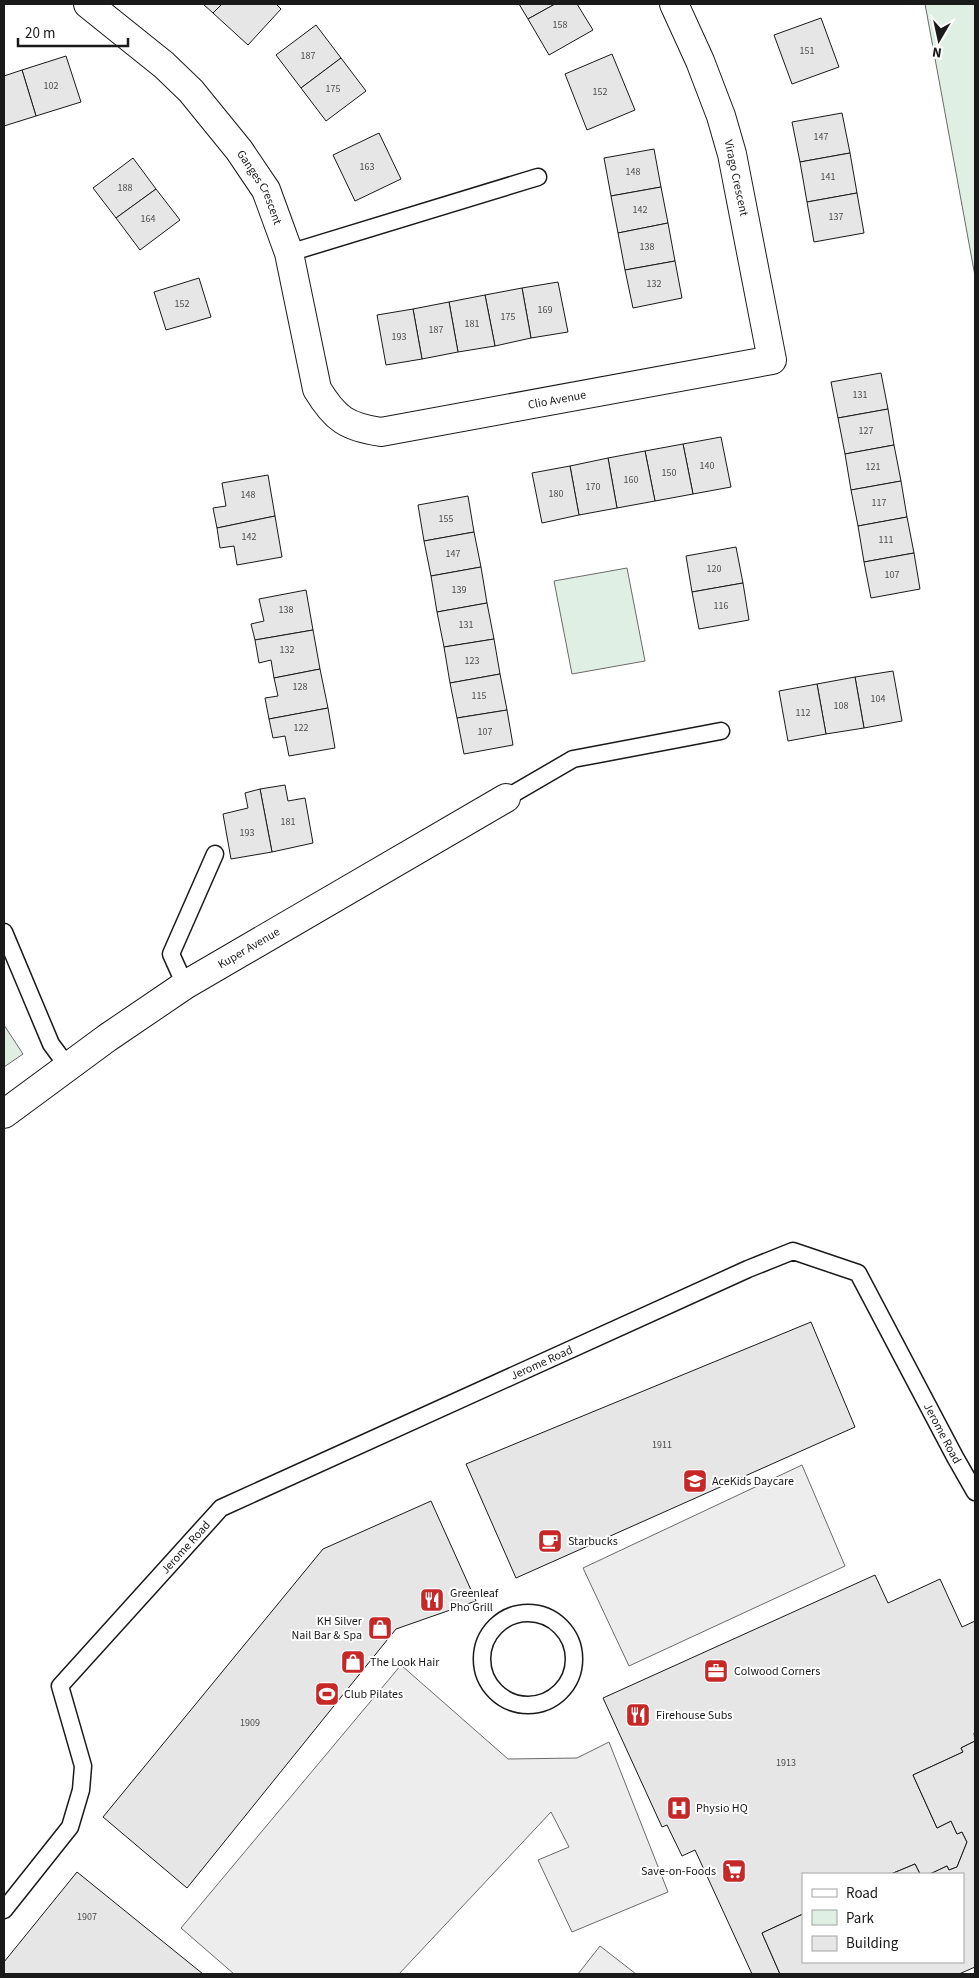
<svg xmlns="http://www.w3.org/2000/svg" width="979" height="1978" font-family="'Source Sans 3',sans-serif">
  <rect width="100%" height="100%" fill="#fff"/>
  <g fill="#e0efe3" stroke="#6a6a6a">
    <path d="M 925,4 L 975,4 L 975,276 Z"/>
    <path d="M 627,568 L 645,661 L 572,674 L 554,581 Z"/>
    <path d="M 4,1025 L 23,1054 L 4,1067 Z"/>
  </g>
  <g fill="#ededed" stroke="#6a6a6a">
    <path d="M 802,1465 L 845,1566 L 629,1666 L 583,1568 Z"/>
    <path d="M 401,1665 L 508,1759 L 577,1758 L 609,1742 L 668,1892 L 572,1932 L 538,1860 L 569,1847 L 551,1812 L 399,1974 L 234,1974 L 181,1928 Z"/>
    <path d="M 600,1946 L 636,1974 L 578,1974 Z"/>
  </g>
  <g fill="#e6e6e6" stroke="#1a1a1a">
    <path d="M 203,4 L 222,4 L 213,13 Z"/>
    <path d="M 222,4 L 276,4 L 281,9 L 248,45 L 213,13 Z"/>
    <path d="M 519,4 L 555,4 L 528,19 Z"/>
    <path d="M 555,4 L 577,4 L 593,30 L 549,55 L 528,19 Z"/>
    <path d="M 821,18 L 839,67 L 792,84 L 774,35 Z"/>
    <path d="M 316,25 L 341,58 L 301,88 L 276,55 Z"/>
    <path d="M 612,54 L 635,110 L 587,130 L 565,74 Z"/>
    <path d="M 66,56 L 81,102 L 36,116 L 22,70 Z"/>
    <path d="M 341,58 L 366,91 L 326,121 L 301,88 Z"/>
    <path d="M 22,70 L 36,116 L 4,126 L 4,76 Z"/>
    <path d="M 842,113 L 850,153 L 800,162 L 792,122 Z"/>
    <path d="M 379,133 L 401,179 L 355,201 L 333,155 Z"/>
    <path d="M 654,149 L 661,187 L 611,196 L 604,158 Z"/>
    <path d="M 850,153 L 857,193 L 807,202 L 800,162 Z"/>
    <path d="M 133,158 L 156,189 L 116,218 L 93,188 Z"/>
    <path d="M 661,187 L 668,223 L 618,233 L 611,196 Z"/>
    <path d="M 156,189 L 180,220 L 140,250 L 116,218 Z"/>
    <path d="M 857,193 L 864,233 L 814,242 L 807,202 Z"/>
    <path d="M 668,223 L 675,261 L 625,270 L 618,233 Z"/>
    <path d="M 675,261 L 682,298 L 633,308 L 625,270 Z"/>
    <path d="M 199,278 L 211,317 L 166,330 L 154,292 Z"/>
    <path d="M 558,282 L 568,332 L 531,338 L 522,288 Z"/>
    <path d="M 522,288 L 531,338 L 495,346 L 485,295 Z"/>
    <path d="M 485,295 L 495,346 L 458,352 L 449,302 Z"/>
    <path d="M 449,302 L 458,352 L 422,359 L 413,309 Z"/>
    <path d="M 413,309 L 422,359 L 386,365 L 377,315 Z"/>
    <path d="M 881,373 L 888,409 L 838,418 L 831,382 Z"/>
    <path d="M 888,409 L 894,445 L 845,454 L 838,418 Z"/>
    <path d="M 721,437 L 731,487 L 693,494 L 683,444 Z"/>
    <path d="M 683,444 L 693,494 L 655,501 L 645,451 Z"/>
    <path d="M 894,445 L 901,481 L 851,490 L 845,454 Z"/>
    <path d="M 645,451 L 655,501 L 617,508 L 608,458 Z"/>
    <path d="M 608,458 L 617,508 L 579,515 L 570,466 Z"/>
    <path d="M 570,466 L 579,515 L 542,523 L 532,473 Z"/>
    <path d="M 268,475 L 275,516 L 217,528 L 213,508 L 226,506 L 222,483 Z"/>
    <path d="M 901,481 L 907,517 L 858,526 L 851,490 Z"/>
    <path d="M 468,496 L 474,532 L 424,541 L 418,505 Z"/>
    <path d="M 275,516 L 282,557 L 237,565 L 234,546 L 220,548 L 217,528 Z"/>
    <path d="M 907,517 L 914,553 L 864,562 L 858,526 Z"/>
    <path d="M 474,532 L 481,567 L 431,576 L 424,541 Z"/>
    <path d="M 736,547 L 743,583 L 692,592 L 686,556 Z"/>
    <path d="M 914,553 L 920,589 L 871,598 L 864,562 Z"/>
    <path d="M 481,567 L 487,603 L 437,612 L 431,576 Z"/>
    <path d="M 743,583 L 749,620 L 699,629 L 692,592 Z"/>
    <path d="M 306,590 L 313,630 L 255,640 L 251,624 L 264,621 L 259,599 Z"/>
    <path d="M 487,603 L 494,639 L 444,647 L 437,612 Z"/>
    <path d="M 313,630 L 320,669 L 274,678 L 271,660 L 259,663 L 255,640 Z"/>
    <path d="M 494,639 L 500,674 L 450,683 L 444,647 Z"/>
    <path d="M 320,669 L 328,708 L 269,719 L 265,698 L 278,696 L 274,678 Z"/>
    <path d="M 893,671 L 902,721 L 864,728 L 855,677 Z"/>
    <path d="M 500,674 L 507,710 L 457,718 L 450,683 Z"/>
    <path d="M 855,677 L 864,728 L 826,734 L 817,684 Z"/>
    <path d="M 817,684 L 826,734 L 788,741 L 779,691 Z"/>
    <path d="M 328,708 L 335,748 L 289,756 L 285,736 L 273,738 L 269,719 Z"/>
    <path d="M 507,710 L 513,745 L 464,754 L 457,718 Z"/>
    <path d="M 285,785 L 288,801 L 305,798 L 313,843 L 272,852 L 260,789 Z"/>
    <path d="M 260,789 L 272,852 L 231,859 L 223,814 L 248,808 L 245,793 Z"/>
    <path d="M 811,1322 L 855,1427 L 516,1578 L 466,1464 Z"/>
    <path d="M 431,1501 L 476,1601 L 396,1629 L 187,1888 L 103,1817 L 323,1549 Z"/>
    <path d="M 875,1575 L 888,1603 L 940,1579 L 962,1627 L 975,1621 L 975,1732 L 974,1733 L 975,1741 L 961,1748 L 963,1752 L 913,1775 L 937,1828 L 951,1821 L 957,1834 L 962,1832 L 967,1842 L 957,1867 L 949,1870 L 947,1866 L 930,1874 L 920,1874 L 915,1864 L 891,1874 L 803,1874 L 803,1914 L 762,1933 L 780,1974 L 752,1974 L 695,1850 L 682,1856 L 667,1825 L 662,1827 L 603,1698 Z"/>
    <path d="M 975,1741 L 975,1967 L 959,1974 L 780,1974 L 762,1933 L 803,1914 L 803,1962 L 963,1962 L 963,1874 L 930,1874 L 947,1866 L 949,1870 L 957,1867 L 967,1842 L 962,1832 L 957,1834 L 951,1821 L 937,1828 L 913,1775 L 963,1752 L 961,1748 Z"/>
    <path d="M 915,1864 L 920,1874 L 891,1874 Z"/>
    <path d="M 77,1872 L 203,1974 L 4,1974 L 4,1962 Z"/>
  </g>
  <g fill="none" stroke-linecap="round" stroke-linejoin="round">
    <defs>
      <g id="lane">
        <path d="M 289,253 L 538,177"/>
        <path d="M 506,798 L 573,759 L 721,731"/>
        <path d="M 4,932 L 51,1044 L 68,1067"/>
        <path d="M 185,985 L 171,954 L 215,854"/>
        <circle cx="528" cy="1659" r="46"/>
        <path id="s1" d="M 4,1910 L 70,1827 L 81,1790 L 83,1766 L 60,1686 L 221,1508 L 748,1269 L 793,1251 L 858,1273 L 955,1457 L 975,1492"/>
      </g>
      <g id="street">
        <path id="s2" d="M 88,4 L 164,65 L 191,91 L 239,150 L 266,190 L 289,253 L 317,389 C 335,419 347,427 381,432 L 772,360 L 732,154 L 721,116 L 700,61 L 674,4"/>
        <path id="s3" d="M 4,1114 L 107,1038 L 185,985 L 506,798"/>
      </g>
    </defs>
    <use href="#lane" stroke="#1a1a1a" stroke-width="19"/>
    <use href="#street" stroke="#1a1a1a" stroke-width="30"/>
    <use href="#lane" stroke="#fff" stroke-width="16"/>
    <use href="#street" stroke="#fff" stroke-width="28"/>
  </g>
  <defs>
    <symbol id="school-square" viewBox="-11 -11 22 22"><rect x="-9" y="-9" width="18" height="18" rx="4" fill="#c62828" stroke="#fff"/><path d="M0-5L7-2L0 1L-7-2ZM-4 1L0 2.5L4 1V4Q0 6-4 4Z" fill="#fff"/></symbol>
    <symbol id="cafe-square" viewBox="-11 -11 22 22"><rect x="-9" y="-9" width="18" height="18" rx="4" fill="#c62828" stroke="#fff"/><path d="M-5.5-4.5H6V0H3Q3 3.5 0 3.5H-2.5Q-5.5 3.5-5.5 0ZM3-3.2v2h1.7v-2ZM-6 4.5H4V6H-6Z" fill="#fff"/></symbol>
    <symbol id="restaurant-square" viewBox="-11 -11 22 22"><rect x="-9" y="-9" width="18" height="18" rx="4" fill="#c62828" stroke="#fff"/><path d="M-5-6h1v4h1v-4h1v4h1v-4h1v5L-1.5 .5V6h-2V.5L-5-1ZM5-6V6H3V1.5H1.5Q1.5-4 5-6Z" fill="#fff"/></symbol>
    <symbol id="shop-square" viewBox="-11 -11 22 22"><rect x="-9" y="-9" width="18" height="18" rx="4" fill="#c62828" stroke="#fff"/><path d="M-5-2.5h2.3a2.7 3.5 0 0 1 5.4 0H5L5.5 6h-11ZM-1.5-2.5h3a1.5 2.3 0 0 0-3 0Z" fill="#fff"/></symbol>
    <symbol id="office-square" viewBox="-11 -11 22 22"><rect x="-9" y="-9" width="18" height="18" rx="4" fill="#c62828" stroke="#fff"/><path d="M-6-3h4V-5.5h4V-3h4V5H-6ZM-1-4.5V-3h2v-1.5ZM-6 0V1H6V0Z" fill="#fff"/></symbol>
    <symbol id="stadium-square" viewBox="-11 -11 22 22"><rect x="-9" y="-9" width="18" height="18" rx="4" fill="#c62828" stroke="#fff"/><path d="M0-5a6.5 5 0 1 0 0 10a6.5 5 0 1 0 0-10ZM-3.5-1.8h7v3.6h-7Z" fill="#fff"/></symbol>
    <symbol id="hospital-square" viewBox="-11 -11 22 22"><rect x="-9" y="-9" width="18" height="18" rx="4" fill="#c62828" stroke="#fff"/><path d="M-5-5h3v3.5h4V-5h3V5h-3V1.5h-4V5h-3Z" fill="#fff"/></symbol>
    <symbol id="supermarket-square" viewBox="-11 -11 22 22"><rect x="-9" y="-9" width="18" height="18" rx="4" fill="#c62828" stroke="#fff"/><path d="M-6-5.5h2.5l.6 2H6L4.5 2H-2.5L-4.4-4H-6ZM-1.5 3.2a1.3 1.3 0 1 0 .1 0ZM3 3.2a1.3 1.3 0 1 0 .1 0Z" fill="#fff"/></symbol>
  </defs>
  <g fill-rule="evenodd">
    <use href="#school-square" x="681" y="1467" width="28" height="28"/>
    <use href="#cafe-square" x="536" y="1527" width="28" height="28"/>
    <use href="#restaurant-square" x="418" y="1586" width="28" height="28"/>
    <use href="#shop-square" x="366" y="1614" width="28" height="28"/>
    <use href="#shop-square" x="339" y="1648" width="28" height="28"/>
    <use href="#office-square" x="702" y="1657" width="28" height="28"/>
    <use href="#stadium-square" x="313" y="1680" width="28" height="28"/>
    <use href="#restaurant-square" x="624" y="1701" width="28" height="28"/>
    <use href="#hospital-square" x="665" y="1794" width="28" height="28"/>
    <use href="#supermarket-square" x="720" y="1857" width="28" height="28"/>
  </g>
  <g text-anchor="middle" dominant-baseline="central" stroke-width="4" stroke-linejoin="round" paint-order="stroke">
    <g font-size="10" fill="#4d4d4d">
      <text x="560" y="25">158</text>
      <text x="807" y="51">151</text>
      <text x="308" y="56">187</text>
      <text x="51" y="86">102</text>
      <text x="333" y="89">175</text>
      <text x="600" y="92">152</text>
      <text x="821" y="137">147</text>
      <text x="367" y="167">163</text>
      <text x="633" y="172">148</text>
      <text x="828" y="177">141</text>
      <text x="125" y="188">188</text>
      <text x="640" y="210">142</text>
      <text x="836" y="217">137</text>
      <text x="148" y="219">164</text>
      <text x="647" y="247">138</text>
      <text x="654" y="284">132</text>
      <text x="182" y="304">152</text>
      <text x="545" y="310">169</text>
      <text x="508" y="317">175</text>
      <text x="472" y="324">181</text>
      <text x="436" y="330">187</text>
      <text x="399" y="337">193</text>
      <text x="860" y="395">131</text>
      <text x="866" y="431">127</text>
      <text x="707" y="466">140</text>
      <text x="873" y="467">121</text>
      <text x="669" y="473">150</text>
      <text x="631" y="480">160</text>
      <text x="593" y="487">170</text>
      <text x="556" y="494">180</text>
      <text x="248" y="495">148</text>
      <text x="879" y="503">117</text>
      <text x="446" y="519">155</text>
      <text x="249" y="537">142</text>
      <text x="886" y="540">111</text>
      <text x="453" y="554">147</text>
      <text x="714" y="569">120</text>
      <text x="892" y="575">107</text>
      <text x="459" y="590">139</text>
      <text x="721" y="606">116</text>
      <text x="286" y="610">138</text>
      <text x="466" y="625">131</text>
      <text x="287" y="650">132</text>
      <text x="472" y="661">123</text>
      <text x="300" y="687">128</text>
      <text x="479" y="696">115</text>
      <text x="878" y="699">104</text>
      <text x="841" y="706">108</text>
      <text x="803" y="713">112</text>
      <text x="301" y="728">122</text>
      <text x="485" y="732">107</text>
      <text x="288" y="822">181</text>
      <text x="247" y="833">193</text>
      <text x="662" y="1445">1911</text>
      <text x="250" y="1723">1909</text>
      <text x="786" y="1763">1913</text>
      <text x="87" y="1917">1907</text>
    </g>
    <g font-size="12" fill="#1a1a1a" stroke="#fff">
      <text transform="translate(736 178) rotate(78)">Virago Crescent</text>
      <text stroke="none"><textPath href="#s2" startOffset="254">Ganges Crescent</textPath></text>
      <text stroke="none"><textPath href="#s2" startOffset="725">Clio Avenue</textPath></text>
      <text stroke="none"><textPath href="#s3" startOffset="296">Kuper Avenue</textPath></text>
      <text stroke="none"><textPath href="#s1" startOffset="844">Jerome Road</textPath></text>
      <text stroke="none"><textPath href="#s1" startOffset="1369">Jerome Road</textPath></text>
      <text stroke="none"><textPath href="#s1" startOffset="439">Jerome Road</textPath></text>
    </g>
    <g font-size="12" fill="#1a1a1a" stroke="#fff" text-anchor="start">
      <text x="712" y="1481">AceKids Daycare</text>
      <text x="568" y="1541">Starbucks</text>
      <text x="450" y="1593">Greenleaf<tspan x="450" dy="14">Pho Grill</tspan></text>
      <text x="362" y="1621" text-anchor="end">KH Silver<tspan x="362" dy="14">Nail Bar &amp; Spa</tspan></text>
      <text x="370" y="1662">The Look Hair</text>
      <text x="734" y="1671">Colwood Corners</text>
      <text x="344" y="1694">Club Pilates</text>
      <text x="656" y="1715">Firehouse Subs</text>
      <text x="696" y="1808">Physio HQ</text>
      <text x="716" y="1871" text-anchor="end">Save-on-Foods</text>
    </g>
  </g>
  <rect width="979" height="1978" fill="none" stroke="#1a1a1a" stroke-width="10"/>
  <rect x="802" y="1873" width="162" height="90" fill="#ffffff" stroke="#a3a3a3"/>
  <rect x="812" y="1889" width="25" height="8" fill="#ffffff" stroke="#a3a3a3"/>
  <text x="846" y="1898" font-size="15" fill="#1a1a1a">Road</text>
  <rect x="812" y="1910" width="25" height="15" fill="#e0efe3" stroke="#a3a3a3"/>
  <text x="846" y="1923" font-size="15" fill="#1a1a1a">Park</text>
  <rect x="812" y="1936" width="25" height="15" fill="#e6e6e6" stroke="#a3a3a3"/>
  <text x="846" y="1948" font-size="15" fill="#1a1a1a">Building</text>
  <g transform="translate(939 40) rotate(189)" stroke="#ffffff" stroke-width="4" paint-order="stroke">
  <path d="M0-4L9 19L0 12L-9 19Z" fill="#1a1a1a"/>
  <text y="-8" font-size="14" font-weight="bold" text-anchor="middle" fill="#1a1a1a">N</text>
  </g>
  <path d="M18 38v8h110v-8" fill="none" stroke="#1a1a1a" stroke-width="2.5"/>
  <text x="25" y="38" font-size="15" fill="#1a1a1a" stroke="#ffffff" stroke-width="4" paint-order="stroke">20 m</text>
</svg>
